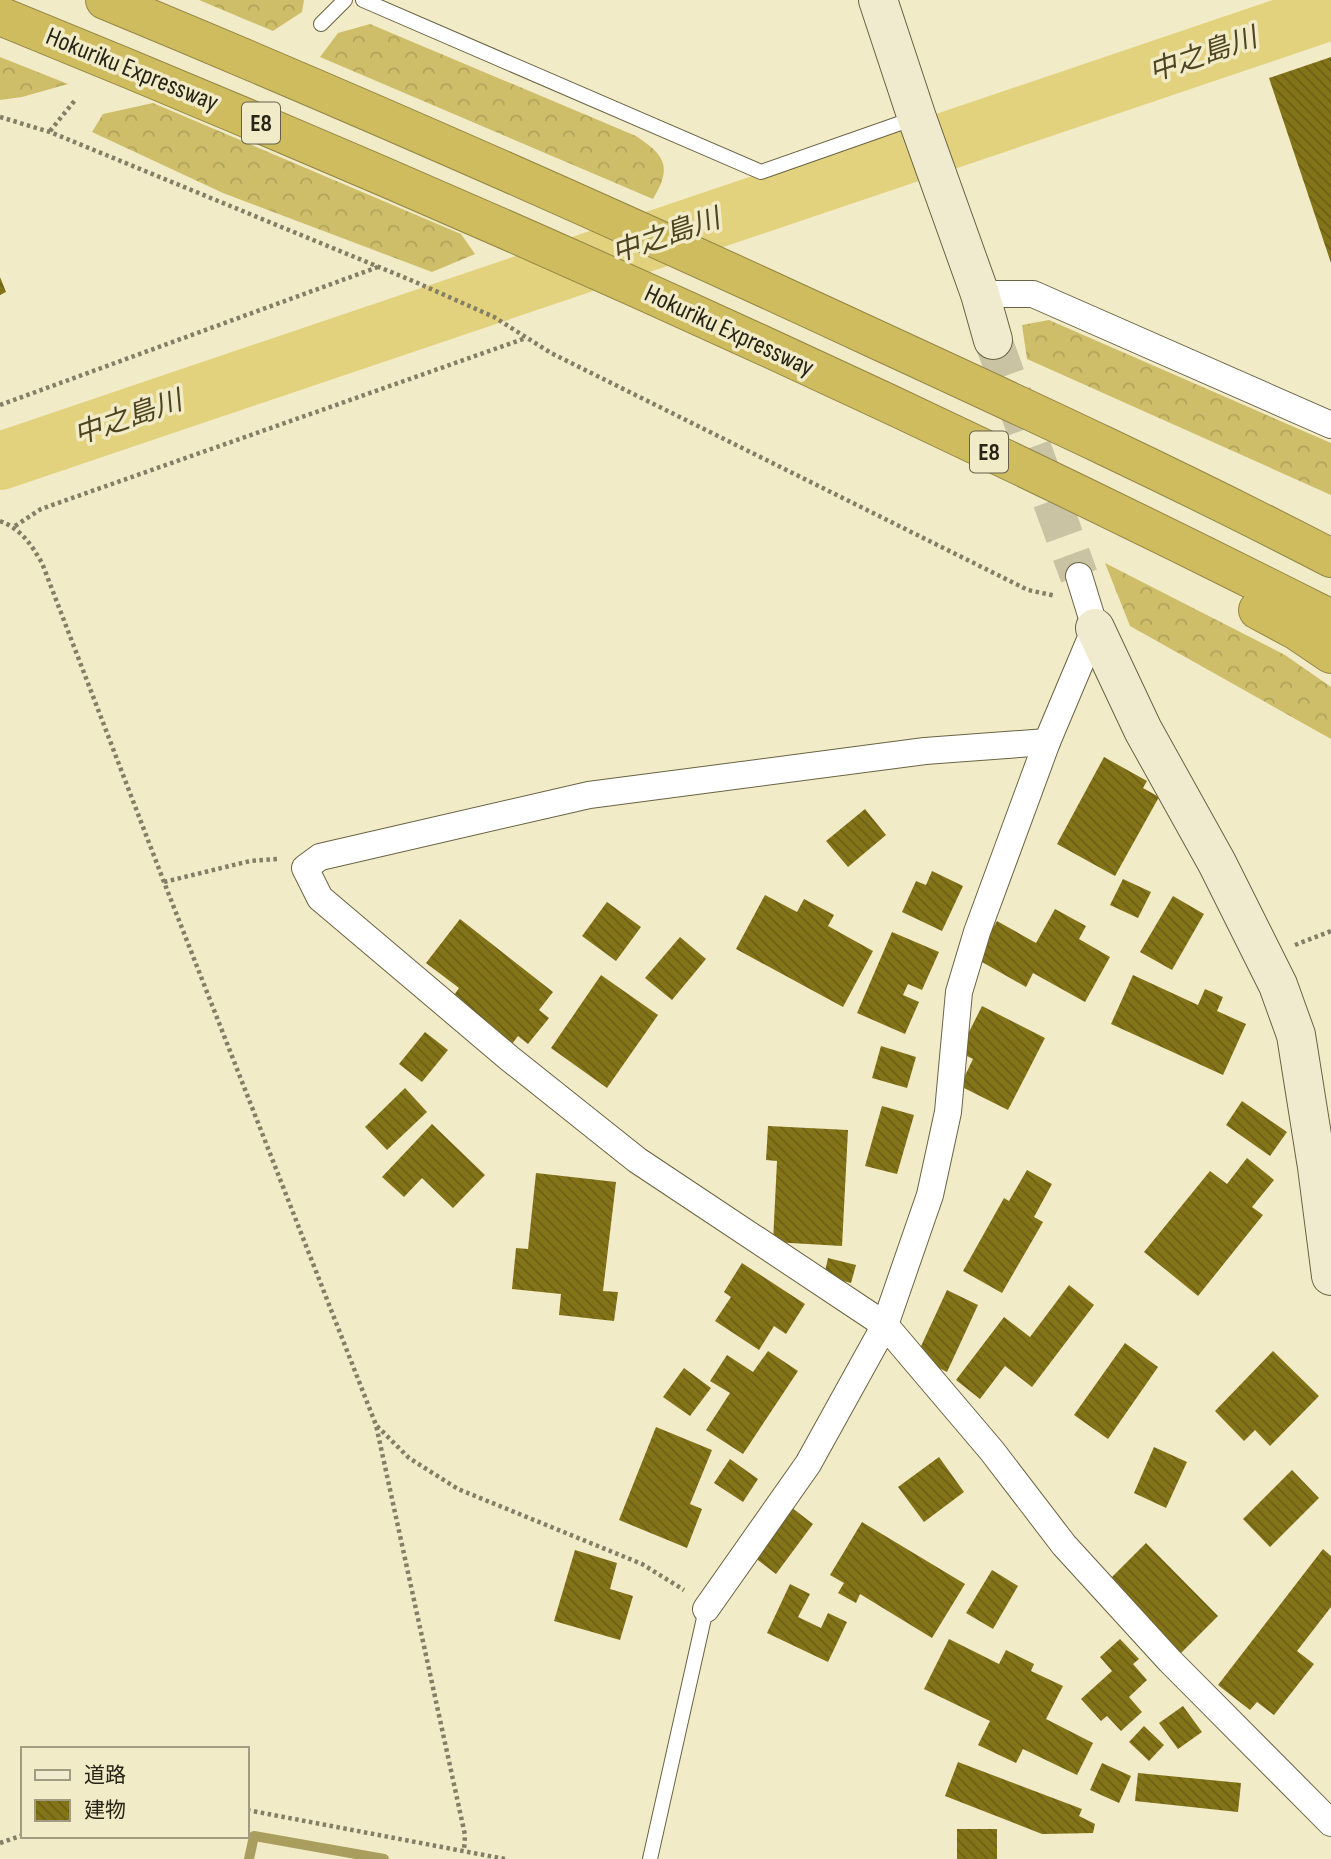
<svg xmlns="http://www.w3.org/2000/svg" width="1331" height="1859" font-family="'Sofia Sans Condensed','Noto Sans JP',sans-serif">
  <defs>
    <pattern id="forest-crowns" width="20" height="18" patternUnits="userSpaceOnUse" patternTransform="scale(1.75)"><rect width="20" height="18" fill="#cebe69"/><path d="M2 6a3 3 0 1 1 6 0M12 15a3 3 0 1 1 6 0" fill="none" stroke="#b1a35a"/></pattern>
    <pattern id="building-back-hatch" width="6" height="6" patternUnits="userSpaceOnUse" patternTransform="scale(1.75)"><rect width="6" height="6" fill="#847419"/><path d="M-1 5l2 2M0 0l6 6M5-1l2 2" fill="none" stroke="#6c5f15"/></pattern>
  </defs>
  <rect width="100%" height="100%" fill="#f2ebc7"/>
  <g fill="url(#forest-crowns)">
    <path d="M 199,0 L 304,0 L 302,12 L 273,31 Z"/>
    <path d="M 370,24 L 636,136 C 666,156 672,167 653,199 L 320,57 L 338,33 Z"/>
    <path d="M 0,57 L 68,84 L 22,97 L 0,100 Z"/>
    <path d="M 153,103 L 461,234 L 475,254 L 432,272 L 223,193 L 92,132 L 103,114 Z"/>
    <path d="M 1049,320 L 1331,443 L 1331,495 L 1027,359 L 1022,325 Z"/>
    <path d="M 1105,563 L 1285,655 L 1331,687 L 1331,739 L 1130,626 Z"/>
  </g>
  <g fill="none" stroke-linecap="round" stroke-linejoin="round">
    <path stroke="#aa9e5e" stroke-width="10" d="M 249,1859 L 254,1836 L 384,1859"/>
    <path stroke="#e2d27d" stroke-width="58" d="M 0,461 L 1331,11"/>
  </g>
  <g fill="url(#building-back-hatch)">
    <path d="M 1331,57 L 1331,263 L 1269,78 Z"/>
    <path d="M 0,277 L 6,292 L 0,295 Z"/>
    <path d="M 1104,757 L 1147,781 L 1143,788 L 1159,797 L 1115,876 L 1057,844 Z"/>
    <path d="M 865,809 L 886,835 L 848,867 L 826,841 Z"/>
    <path d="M 932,871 L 963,886 L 942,931 L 902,912 L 916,881 L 926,885 Z"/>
    <path d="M 1123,879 L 1151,892 L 1138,918 L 1110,905 Z"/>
    <path d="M 765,895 L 797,912 L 804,899 L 834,915 L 828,926 L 873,951 L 843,1007 L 736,949 Z"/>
    <path d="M 1173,896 L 1204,914 L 1172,970 L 1140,952 Z"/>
    <path d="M 607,902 L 641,927 L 616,961 L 582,936 Z"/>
    <path d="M 1055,909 L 1086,926 L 1079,939 L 1110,957 L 1085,1002 L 1033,973 L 1026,987 L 975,958 L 997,921 L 1036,943 Z"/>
    <path d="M 460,919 L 553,992 L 539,1010 L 549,1018 L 528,1044 L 518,1036 L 512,1044 L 452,998 L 459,988 L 426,963 Z"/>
    <path d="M 892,932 L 939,952 L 922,990 L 908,984 L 903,995 L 919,1002 L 905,1034 L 857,1013 Z"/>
    <path d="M 680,937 L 706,959 L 672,1000 L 645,978 Z"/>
    <path d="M 601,975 L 658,1015 L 607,1088 L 551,1048 Z"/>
    <path d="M 1133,975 L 1198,1005 L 1205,989 L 1223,997 L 1217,1011 L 1246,1024 L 1223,1075 L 1111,1024 Z"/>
    <path d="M 982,1006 L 1045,1038 L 1008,1110 L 960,1086 L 973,1059 L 959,1052 Z"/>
    <path d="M 425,1032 L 448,1050 L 422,1082 L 399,1064 Z"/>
    <path d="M 881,1046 L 916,1057 L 907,1088 L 872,1078 Z"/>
    <path d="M 405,1088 L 427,1112 L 387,1150 L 365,1127 Z"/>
    <path d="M 1242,1101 L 1287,1132 L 1270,1156 L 1226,1125 Z"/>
    <path d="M 882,1106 L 914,1115 L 897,1174 L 865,1166 Z"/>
    <path d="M 432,1124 L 485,1175 L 453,1208 L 422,1178 L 404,1197 L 382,1177 Z"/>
    <path d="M 768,1126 L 848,1130 L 842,1246 L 773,1242 L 777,1161 L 766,1160 Z"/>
    <path d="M 1247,1158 L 1274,1180 L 1252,1207 L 1263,1215 L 1198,1296 L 1144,1252 L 1210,1171 L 1227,1184 Z"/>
    <path d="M 1027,1170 L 1052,1184 L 1034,1217 L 1043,1222 L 1002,1293 L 963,1271 L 1004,1198 L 1009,1201 Z"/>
    <path d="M 536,1173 L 616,1182 L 603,1291 L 618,1292 L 614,1321 L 559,1315 L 561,1294 L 512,1289 L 516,1248 L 528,1249 Z"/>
    <path d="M 828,1258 L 856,1265 L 851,1283 L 824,1276 Z"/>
    <path d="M 742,1263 L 805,1304 L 786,1334 L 774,1326 L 759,1350 L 715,1321 L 731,1297 L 724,1292 Z"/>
    <path d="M 1069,1285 L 1094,1305 L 1032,1387 L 1005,1366 L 980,1399 L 956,1380 L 1004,1317 L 1030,1337 Z"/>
    <path d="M 947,1290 L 978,1305 L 947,1372 L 916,1357 Z"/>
    <path d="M 1125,1343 L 1158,1367 L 1108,1439 L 1074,1415 Z"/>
    <path d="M 768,1351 L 798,1371 L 743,1454 L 706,1430 L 730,1393 L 710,1381 L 727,1355 L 753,1372 Z"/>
    <path d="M 1273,1351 L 1319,1396 L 1270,1446 L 1255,1430 L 1244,1441 L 1215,1411 Z"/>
    <path d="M 684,1368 L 711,1388 L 690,1416 L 663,1397 Z"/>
    <path d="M 656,1427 L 712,1450 L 690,1504 L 702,1509 L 687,1548 L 619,1520 Z"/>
    <path d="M 1154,1447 L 1187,1462 L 1166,1508 L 1134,1493 Z"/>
    <path d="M 939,1457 L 964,1492 L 924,1522 L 898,1487 Z"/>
    <path d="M 730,1459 L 758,1479 L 743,1502 L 714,1483 Z"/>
    <path d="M 1292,1470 L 1319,1498 L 1270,1547 L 1243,1519 Z"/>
    <path d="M 787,1504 L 813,1524 L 776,1574 L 750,1554 Z"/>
    <path d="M 862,1522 L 965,1584 L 932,1638 L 860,1594 L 856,1603 L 838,1593 L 844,1583 L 830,1575 Z"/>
    <path d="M 1146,1543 L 1218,1616 L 1181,1653 L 1109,1580 Z"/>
    <path d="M 1323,1549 L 1331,1556 L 1331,1607 L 1297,1651 L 1314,1664 L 1274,1715 L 1257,1702 L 1250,1710 L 1218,1685 Z"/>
    <path d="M 575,1550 L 617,1563 L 610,1589 L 633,1596 L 620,1640 L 554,1621 Z"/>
    <path d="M 992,1570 L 1018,1586 L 993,1629 L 966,1613 Z"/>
    <path d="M 790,1584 L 810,1594 L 798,1617 L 821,1628 L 828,1613 L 847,1622 L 828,1662 L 767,1633 Z"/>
    <path d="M 949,1639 L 999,1664 L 1006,1650 L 1034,1664 L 1031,1671 L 1063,1686 L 1046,1719 L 1093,1743 L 1077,1775 L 1023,1749 L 1016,1763 L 978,1745 L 990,1721 L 924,1689 Z"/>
    <path d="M 1120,1639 L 1139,1659 L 1133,1664 L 1147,1680 L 1129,1697 L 1142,1712 L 1121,1731 L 1107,1716 L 1101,1721 L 1081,1699 L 1112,1671 L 1100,1657 Z"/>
    <path d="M 1183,1706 L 1202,1732 L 1178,1749 L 1159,1723 Z"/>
    <path d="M 1144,1726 L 1164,1745 L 1149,1761 L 1129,1742 Z"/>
    <path d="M 958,1762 L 1082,1809 L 1079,1816 L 1095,1824 L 1093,1833 L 1042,1834 L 945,1796 Z"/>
    <path d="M 1102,1763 L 1131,1776 L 1119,1803 L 1090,1790 Z"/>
    <path d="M 1138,1773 L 1241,1783 L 1238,1812 L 1135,1801 Z"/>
    <rect x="957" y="1829" width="40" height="30"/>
  </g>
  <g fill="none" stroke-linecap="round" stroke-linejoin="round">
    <path stroke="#c9c3a4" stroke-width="38" stroke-dasharray="38 19" stroke-linecap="butt" d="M 993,340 L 1079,576"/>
    <defs>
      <g id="lane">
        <path d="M 363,0 L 761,172 L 915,118"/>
        <path d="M 321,24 L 345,0"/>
        <path d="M 650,1859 L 706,1609"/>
      </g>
      <g id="street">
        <path d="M 980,294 L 1033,294 L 1331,425"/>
        <path d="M 1047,742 L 925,751 L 589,795 L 320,857 L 305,868 L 320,898 L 509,1058 L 637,1160 L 885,1325 L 992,1451 L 1064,1545 L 1170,1661 L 1331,1823"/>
        <path d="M 706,1609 L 808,1464 L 885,1325 L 930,1195 L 948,1112 L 959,992 L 977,932 L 1047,742 L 1095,628 L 1079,576"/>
      </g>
      <g id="secondary">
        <path d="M 878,0 L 917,118 L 980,294 L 993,340"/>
        <path d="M 1095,628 L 1143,730 L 1217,863 L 1278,985 L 1296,1035 L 1317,1167 L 1331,1276"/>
      </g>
      <g id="highway">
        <path d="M 105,0 C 364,107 619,220 873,338 C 1027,409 1181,480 1331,558"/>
        <path d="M 0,16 C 451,199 896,399 1331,619"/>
        <path d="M 1258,610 L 1297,631 L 1331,654"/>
      </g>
    </defs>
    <use href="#lane" stroke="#696343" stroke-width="16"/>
    <use href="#street" stroke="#696343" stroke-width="28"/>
    <use href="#secondary" stroke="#696343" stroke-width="40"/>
    <use href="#highway" stroke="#948745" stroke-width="40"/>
    <g stroke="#837e66" stroke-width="4.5" stroke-dasharray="3.5 3.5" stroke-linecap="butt">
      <path d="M 0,117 L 50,132 L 413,281 L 494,317 L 551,353 L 1028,590 L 1056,596"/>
      <path d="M 50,131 L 76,99"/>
      <path d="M 0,405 L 378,267"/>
      <path d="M 0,521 C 21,529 31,544 42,563 L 164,882 L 376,1425 L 465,1835 L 464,1851"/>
      <path d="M 15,526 L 41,509 L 526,338"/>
      <path d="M 164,882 L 250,861 L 278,859"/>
      <path d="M 1295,945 L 1331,931"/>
      <path d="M 377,1426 L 409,1458 L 458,1489 L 642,1564 L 684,1590"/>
      <path d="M 247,1810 L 505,1859"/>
      <path d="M 0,1843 L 23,1835"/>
    </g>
    <use href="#lane" stroke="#fff" stroke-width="14"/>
    <use href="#street" stroke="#fff" stroke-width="26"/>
    <use href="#secondary" stroke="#f0ebcf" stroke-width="38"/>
    <use href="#highway" stroke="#cebc5e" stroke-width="38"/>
  </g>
  <g text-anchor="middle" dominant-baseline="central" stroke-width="7" stroke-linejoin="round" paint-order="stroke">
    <g fill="#f2ebc7" stroke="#64604c" stroke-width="2">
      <rect x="242" y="102.5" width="38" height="41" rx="5"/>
      <rect x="970" y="431.5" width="38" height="41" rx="5"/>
    </g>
    <g font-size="24" font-weight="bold" fill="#272517">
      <text x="261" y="123">E8</text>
      <text x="989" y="452">E8</text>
    </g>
    <g font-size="26" fill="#272517" stroke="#f2ebc7">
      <text transform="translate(132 70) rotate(22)">Hokuriku Expressway</text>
      <text transform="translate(729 331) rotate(25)">Hokuriku Expressway</text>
    </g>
    <g font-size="28" font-style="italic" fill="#4c4520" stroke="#f2ebc7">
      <text transform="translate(1203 55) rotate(-19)">中之島川</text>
      <text transform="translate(666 236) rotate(-19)">中之島川</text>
      <text transform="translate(128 418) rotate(-19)">中之島川</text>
    </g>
  </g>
  <rect x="21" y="1747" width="228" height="91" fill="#f2ebc7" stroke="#a19c81" stroke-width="2"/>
  <rect x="35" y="1770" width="35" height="10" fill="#f0ebcf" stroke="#a19c81" stroke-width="2"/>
  <text x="84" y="1782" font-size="21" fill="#272517">道路</text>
  <rect x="35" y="1800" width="35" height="21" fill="url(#building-back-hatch)" stroke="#a19c81" stroke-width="2"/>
  <text x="84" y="1817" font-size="21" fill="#272517">建物</text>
</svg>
